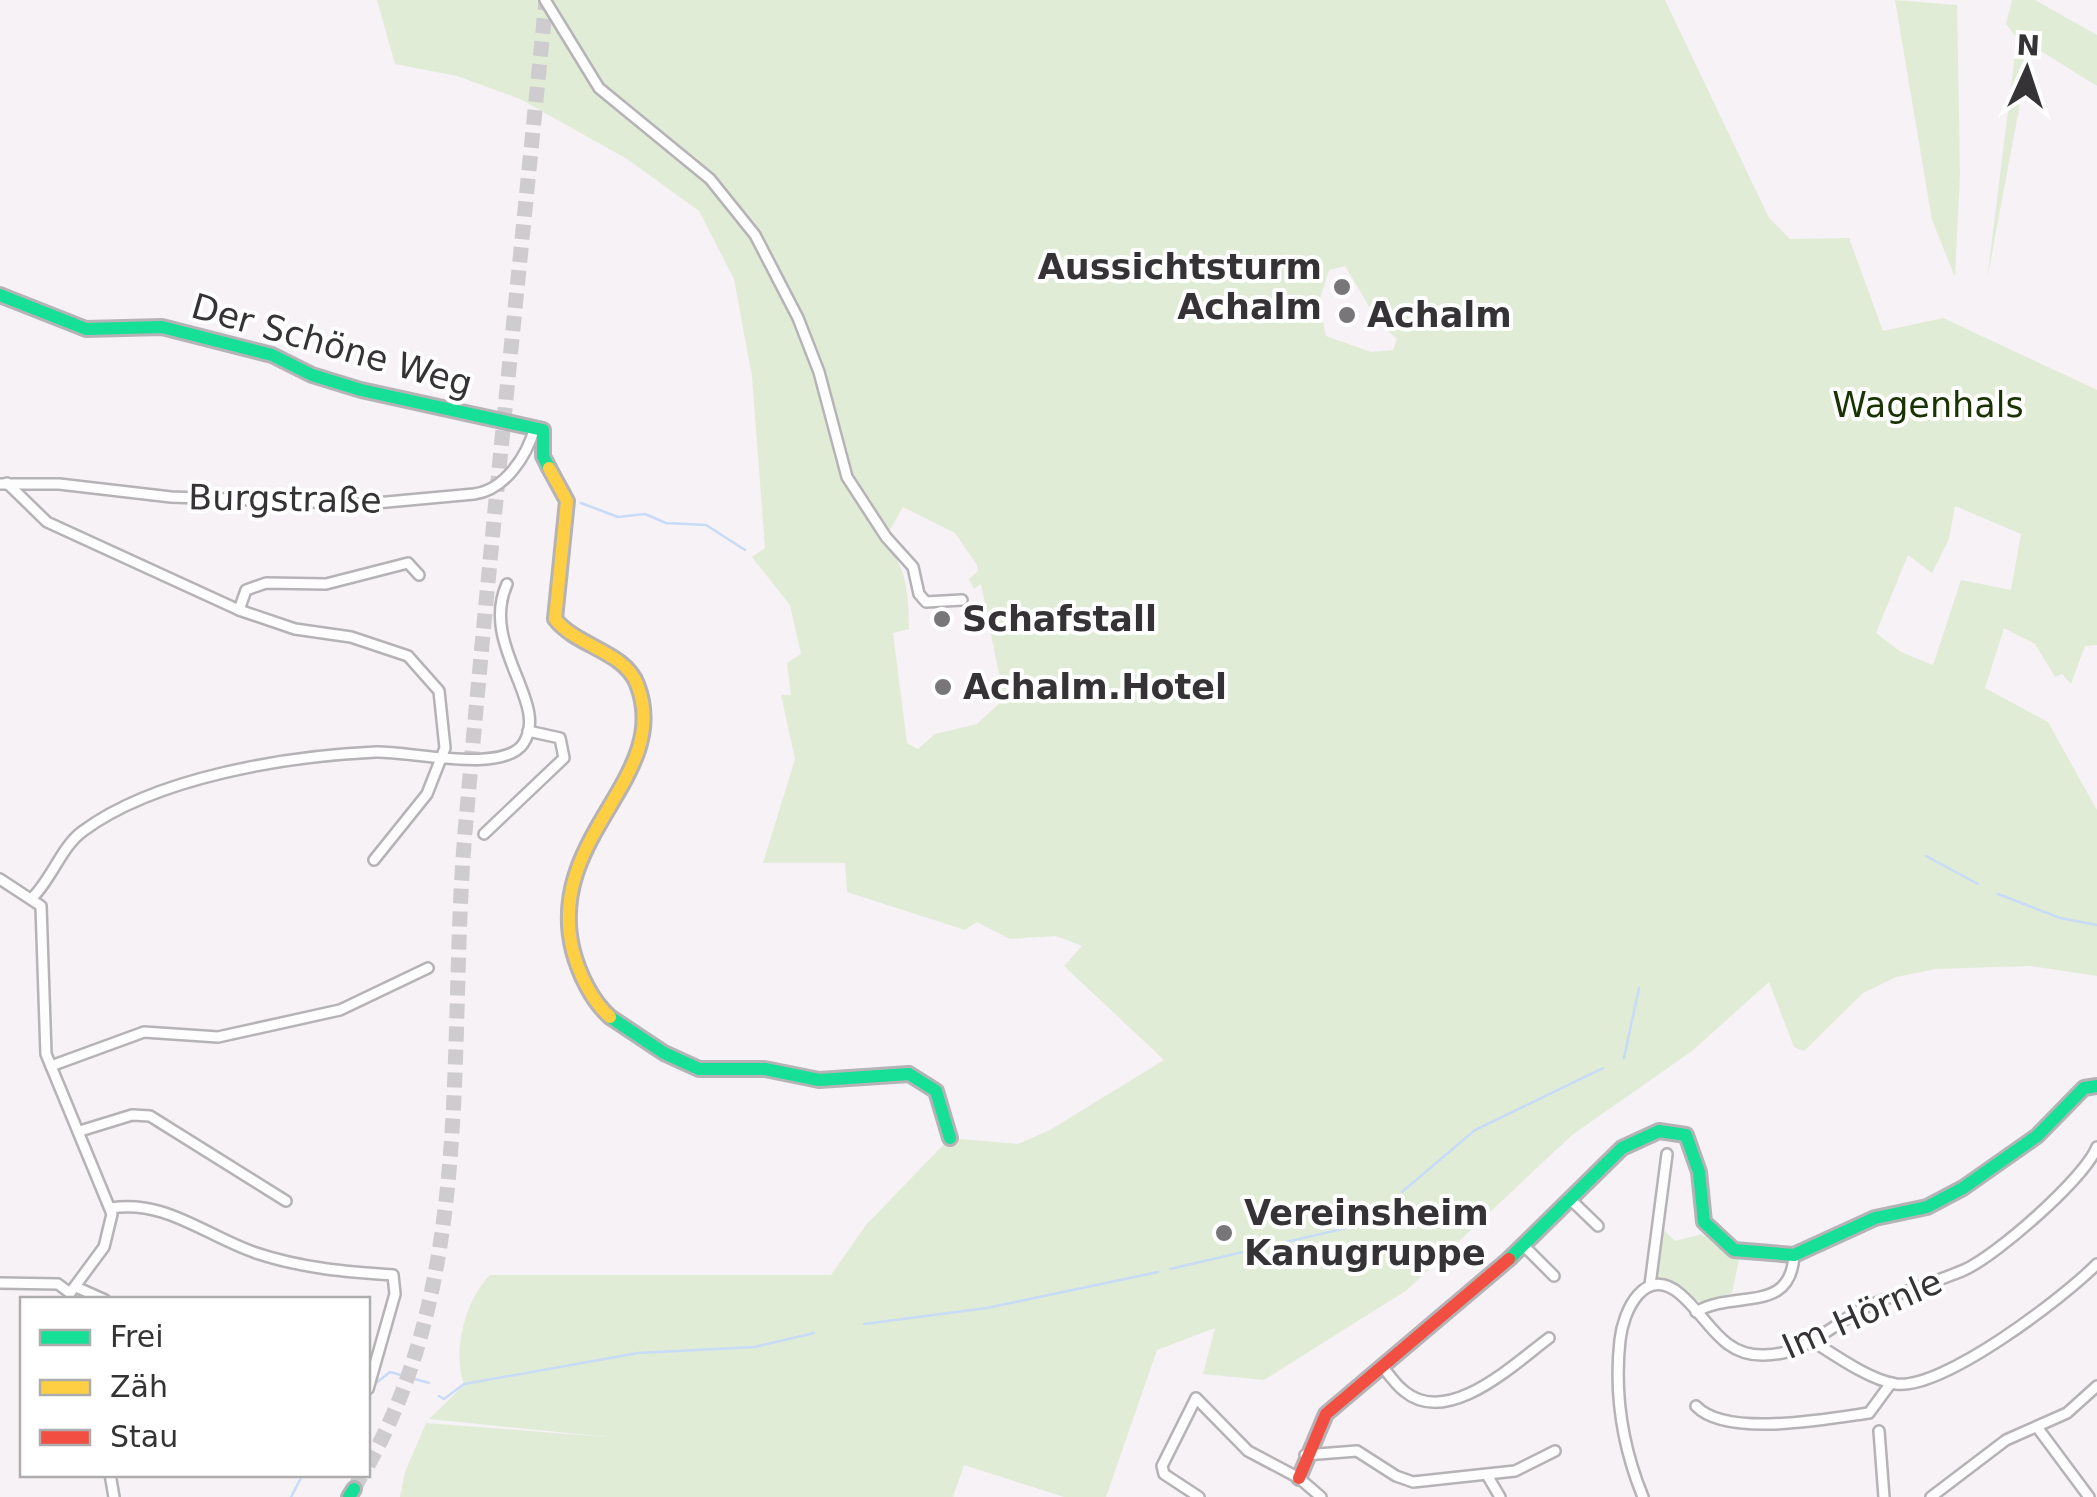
<svg xmlns="http://www.w3.org/2000/svg" width="2097" height="1497" font-family="'DejaVu Sans',sans-serif">
  <rect width="100%" height="100%" fill="#f6f2f6"/>
  <g fill="#e1ecd7" fill-rule="evenodd">
    <path d="M 377,0 L 1665,0 L 1769,218 L 1790,239 L 1849,238 L 1883,331 L 1943,318 L 2097,390 L 2097,645 L 2085,646 L 2071,684 L 2062,674 L 2055,677 L 2035,644 L 2004,628 L 1985,688 L 2048,722 L 2097,810 L 2097,976 L 2031,966 L 1936,969 L 1896,977 L 1863,993 L 1804,1051 L 1794,1047 L 1769,982 L 1692,1051 L 1572,1135 L 1407,1290 L 1264,1380 L 1203,1374 L 1215,1328 L 1157,1350 L 1106,1497 L 1064,1497 L 964,1465 L 953,1497 L 400,1497 L 405,1472 L 426,1423 L 607,1437 L 429,1419 L 464,1385 C 452,1350 465,1301 490,1275 L 831,1275 L 866,1225 L 950,1138 L 1018,1144 L 1050,1130 L 1164,1060 L 1064,966 L 1082,946 L 1056,936 L 1010,939 L 977,922 L 965,930 L 847,892 L 845,863 L 763,863 L 795,759 L 781,695 L 791,695 L 787,663 L 801,654 L 790,605 L 752,557 L 765,548 L 752,377 L 734,279 L 699,211 L 627,159 L 520,99 L 457,76 L 395,64 ZM 1345,266 L 1379,323 L 1397,339 L 1393,350 L 1371,352 L 1326,336 L 1319,302 L 1329,270 ZM 1955,506 L 2021,534 L 2011,590 L 1961,580 L 1933,665 L 1901,652 L 1876,633 L 1908,555 L 1932,573 L 1949,539 ZM 903,507 L 955,533 L 977,565 L 978,571 L 969,579 L 974,589 L 981,584 L 1004,699 L 977,724 L 935,734 L 918,749 L 907,743 L 893,633 L 909,629 C 908,599 909,563 882,544 Z"/>
    <path d="M 1895,0 L 1957,5 L 1960,173 L 1955,277 L 1932,220 Z"/>
    <path d="M 2012,0 L 2035,0 L 2097,35 L 2097,86 L 2031,45 L 1987,280 L 2017,38 L 2006,24 Z"/>
    <path d="M 1661,1227 L 1675,1241 L 1702,1234 L 1739,1260 L 1732,1293 L 1701,1302 L 1654,1279 Z"/>
  </g>
  <g fill="none" stroke-linecap="round" stroke-linejoin="round">
    <g stroke="#c8dbf7" stroke-width="2.5">
      <path d="M 581,503 L 618,517 L 645,514 L 666,523 L 706,525 L 745,550"/>
      <path d="M 1926,856 L 1978,884"/>
      <path d="M 1998,894 L 2060,918 L 2097,925"/>
      <path d="M 1624,1058 L 1639,988"/>
      <path d="M 1402,1192 L 1475,1130 L 1603,1068"/>
      <path d="M 1385,1211 L 1393,1202"/>
      <path d="M 1170,1269 L 1376,1221"/>
      <path d="M 864,1324 L 987,1308 L 1158,1272"/>
      <path d="M 376,1383 L 390,1372 L 429,1383"/>
      <path d="M 439,1396 L 444,1399 L 464,1384 L 638,1353 L 755,1347 L 814,1333"/>
      <path d="M 291,1497 L 303,1474"/>
    </g>
    <g stroke="#cfcccf" stroke-width="15" stroke-dasharray="15 8" stroke-linecap="butt">
      <path d="M 368,1465 C 478,1269 446,1036 466,821 C 490,547 519,273 546,0"/>
      <path d="M 354,1489 L 362,1474"/>
    </g>
    <defs>
      <g id="street">
        <path d="M 545,0 L 599,88 L 710,179 L 755,235 L 798,318 L 819,372 L 847,477 L 886,537 L 913,567 L 919,594 L 926,602 L 962,600"/>
        <path d="M 7,483 L 47,522 L 239,610 L 295,629 L 351,637 L 408,656 L 439,691 L 445,748 L 427,794 L 374,860"/>
        <path d="M 0,484 L 59,484 L 171,497 L 365,504 L 474,494 C 505,490 527,456 535,427"/>
        <path d="M 239,610 L 246,590 L 266,583 L 326,584 L 408,563 L 419,575"/>
        <path d="M 484,834 L 564,758 L 560,738 L 528,731"/>
        <path d="M 0,879 L 41,906 L 46,1054 L 112,1214 L 104,1247 L 70,1293"/>
        <path d="M 33,897 C 52,878 62,846 83,831 C 156,777 287,756 376,752 C 410,751 502,774 523,744 C 551,704 479,646 507,584"/>
        <path d="M 51,1066 L 144,1032 L 218,1037 L 340,1010 L 428,968"/>
        <path d="M 80,1131 L 132,1115 L 150,1116 L 286,1201"/>
        <path d="M 1569,1198 L 1598,1226"/>
        <path d="M 111,1208 C 165,1199 206,1236 256,1253 C 301,1268 346,1272 393,1275 L 395,1294 L 368,1389"/>
        <path d="M 1524,1246 L 1554,1276"/>
        <path d="M 0,1283 L 58,1284 L 70,1293"/>
        <path d="M 1650,1285 L 1667,1154"/>
        <path d="M 76,1287 L 105,1300"/>
        <path d="M 1696,1312 C 1735,1289 1791,1315 1794,1255"/>
        <path d="M 1814,1342 C 1836,1356 1870,1380 1896,1384 C 1943,1390 2063,1298 2097,1264"/>
        <path d="M 1383,1367 C 1389,1375 1396,1385 1404,1391 C 1448,1428 1514,1364 1549,1338"/>
        <path d="M 1696,1406 C 1726,1438 1827,1419 1869,1413 L 1891,1383"/>
        <path d="M 2037,1427 L 2089,1497"/>
        <path d="M 1879,1431 L 1884,1497"/>
        <path d="M 1305,1455 L 1357,1451 L 1396,1476 L 1413,1482 L 1515,1471 L 1555,1451"/>
        <path d="M 110,1474 L 114,1497"/>
        <path d="M 1487,1475 L 1500,1497"/>
        <path d="M 1199,1497 L 1164,1474 L 1162,1466 L 1196,1398 L 1248,1451 L 1299,1478 L 1321,1497"/>
        <path d="M 1643,1497 C 1623,1448 1614,1394 1620,1340 C 1623,1311 1645,1264 1680,1294 C 1708,1317 1720,1355 1762,1355 C 1804,1356 1830,1326 1864,1308 C 1896,1293 1931,1284 1964,1270 C 1996,1256 2084,1179 2097,1147"/>
        <path d="M 1931,1497 L 2006,1440 L 2067,1413 L 2097,1386"/>
      </g>
      <g id="fast">
        <path d="M 0,295 L 86,329 L 162,327 L 272,355 L 312,375 L 361,390 L 543,430 L 543,456 L 549,468"/>
        <path d="M 610,1017 L 664,1053 L 699,1069 L 765,1069 L 819,1080 L 909,1074 L 936,1091 L 950,1138"/>
        <path d="M 1509,1259 L 1622,1148 L 1659,1131 L 1686,1135 L 1699,1172 L 1704,1222 L 1734,1250 L 1794,1255 L 1875,1218 L 1927,1207 L 1963,1188 L 2037,1136 L 2084,1088 L 2097,1086"/>
        <path d="M 349,1497 L 354,1489"/>
      </g>
      <path id="slow" d="M 549,468 L 567,501 L 555,619 C 577,647 624,651 637,684 C 674,777 544,836 573,951 C 579,974 592,1001 610,1017"/>
      <path id="jam" d="M 1299,1478 L 1326,1414 L 1509,1259"/>
    </defs>
    <use href="#street" stroke="#b6b3b6" stroke-width="14"/>
    <use href="#fast" stroke="#b6b3b6" stroke-width="18"/>
    <use href="#slow" stroke="#b6b3b6" stroke-width="18"/>
    <use href="#jam" stroke="#b6b3b6" stroke-width="18"/>
    <use href="#street" stroke="#fefdfe" stroke-width="9"/>
    <use href="#fast" stroke="#16e098" stroke-width="12"/>
    <use href="#slow" stroke="#ffcf43" stroke-width="12"/>
    <use href="#jam" stroke="#f24e42" stroke-width="12"/>
  </g>
  <g fill="#797679" stroke="#fff" stroke-width="4">
    <circle cx="1342" cy="287" r="10"/>
    <circle cx="1347" cy="315" r="10"/>
    <circle cx="942" cy="619" r="10"/>
    <circle cx="943" cy="687" r="10"/>
    <circle cx="1224" cy="1233" r="10"/>
  </g>
  <g text-anchor="middle" dominant-baseline="central" stroke-width="8" stroke-linejoin="round" paint-order="stroke">
    <g font-size="35" font-weight="bold" fill="#353335" stroke="#fff" text-anchor="start">
      <text x="1322" y="267" text-anchor="end">Aussichtsturm<tspan x="1322" dy="40">Achalm</tspan></text>
      <text x="1367" y="315">Achalm</text>
      <text x="962" y="619">Schafstall</text>
      <text x="963" y="687">Achalm.Hotel</text>
      <text x="1244" y="1213">Vereinsheim<tspan x="1244" dy="40">Kanugruppe</tspan></text>
    </g>
    <g font-size="35" fill="#353335" stroke="#fff">
      <text transform="translate(332 345) rotate(16)">Der Schöne Weg</text>
      <text transform="translate(285 499) rotate(1)">Burgstraße</text>
      <text transform="translate(1862 1314) rotate(-24)">Im Hörnle</text>
    </g>
    <g font-size="35" fill="#1a3302" stroke="#fff">
      <text x="1928" y="405">Wagenhals</text>
    </g>
  </g>
  <rect x="20" y="1297" width="350" height="180" fill="#ffffff" stroke="#aeadae" stroke-width="2.5"/>
  <rect x="40" y="1330" width="50" height="15" fill="#16e098" stroke="#aeadae" stroke-width="2.5"/>
  <text x="110" y="1347" font-size="30" fill="#353335">Frei</text>
  <rect x="40" y="1380" width="50" height="15" fill="#ffcf43" stroke="#aeadae" stroke-width="2.5"/>
  <text x="110" y="1397" font-size="30" fill="#353335">Zäh</text>
  <rect x="40" y="1430" width="50" height="15" fill="#f24e42" stroke="#aeadae" stroke-width="2.5"/>
  <text x="110" y="1447" font-size="30" fill="#353335">Stau</text>
  <g transform="translate(2027 70) rotate(3)" stroke="#ffffff" stroke-width="8" paint-order="stroke">
  <path d="M0-8L18 38L0 25L-18 38Z" fill="#353335"/>
  <text y="-15" font-size="28" font-weight="bold" text-anchor="middle" fill="#353335">N</text>
  </g>
</svg>
